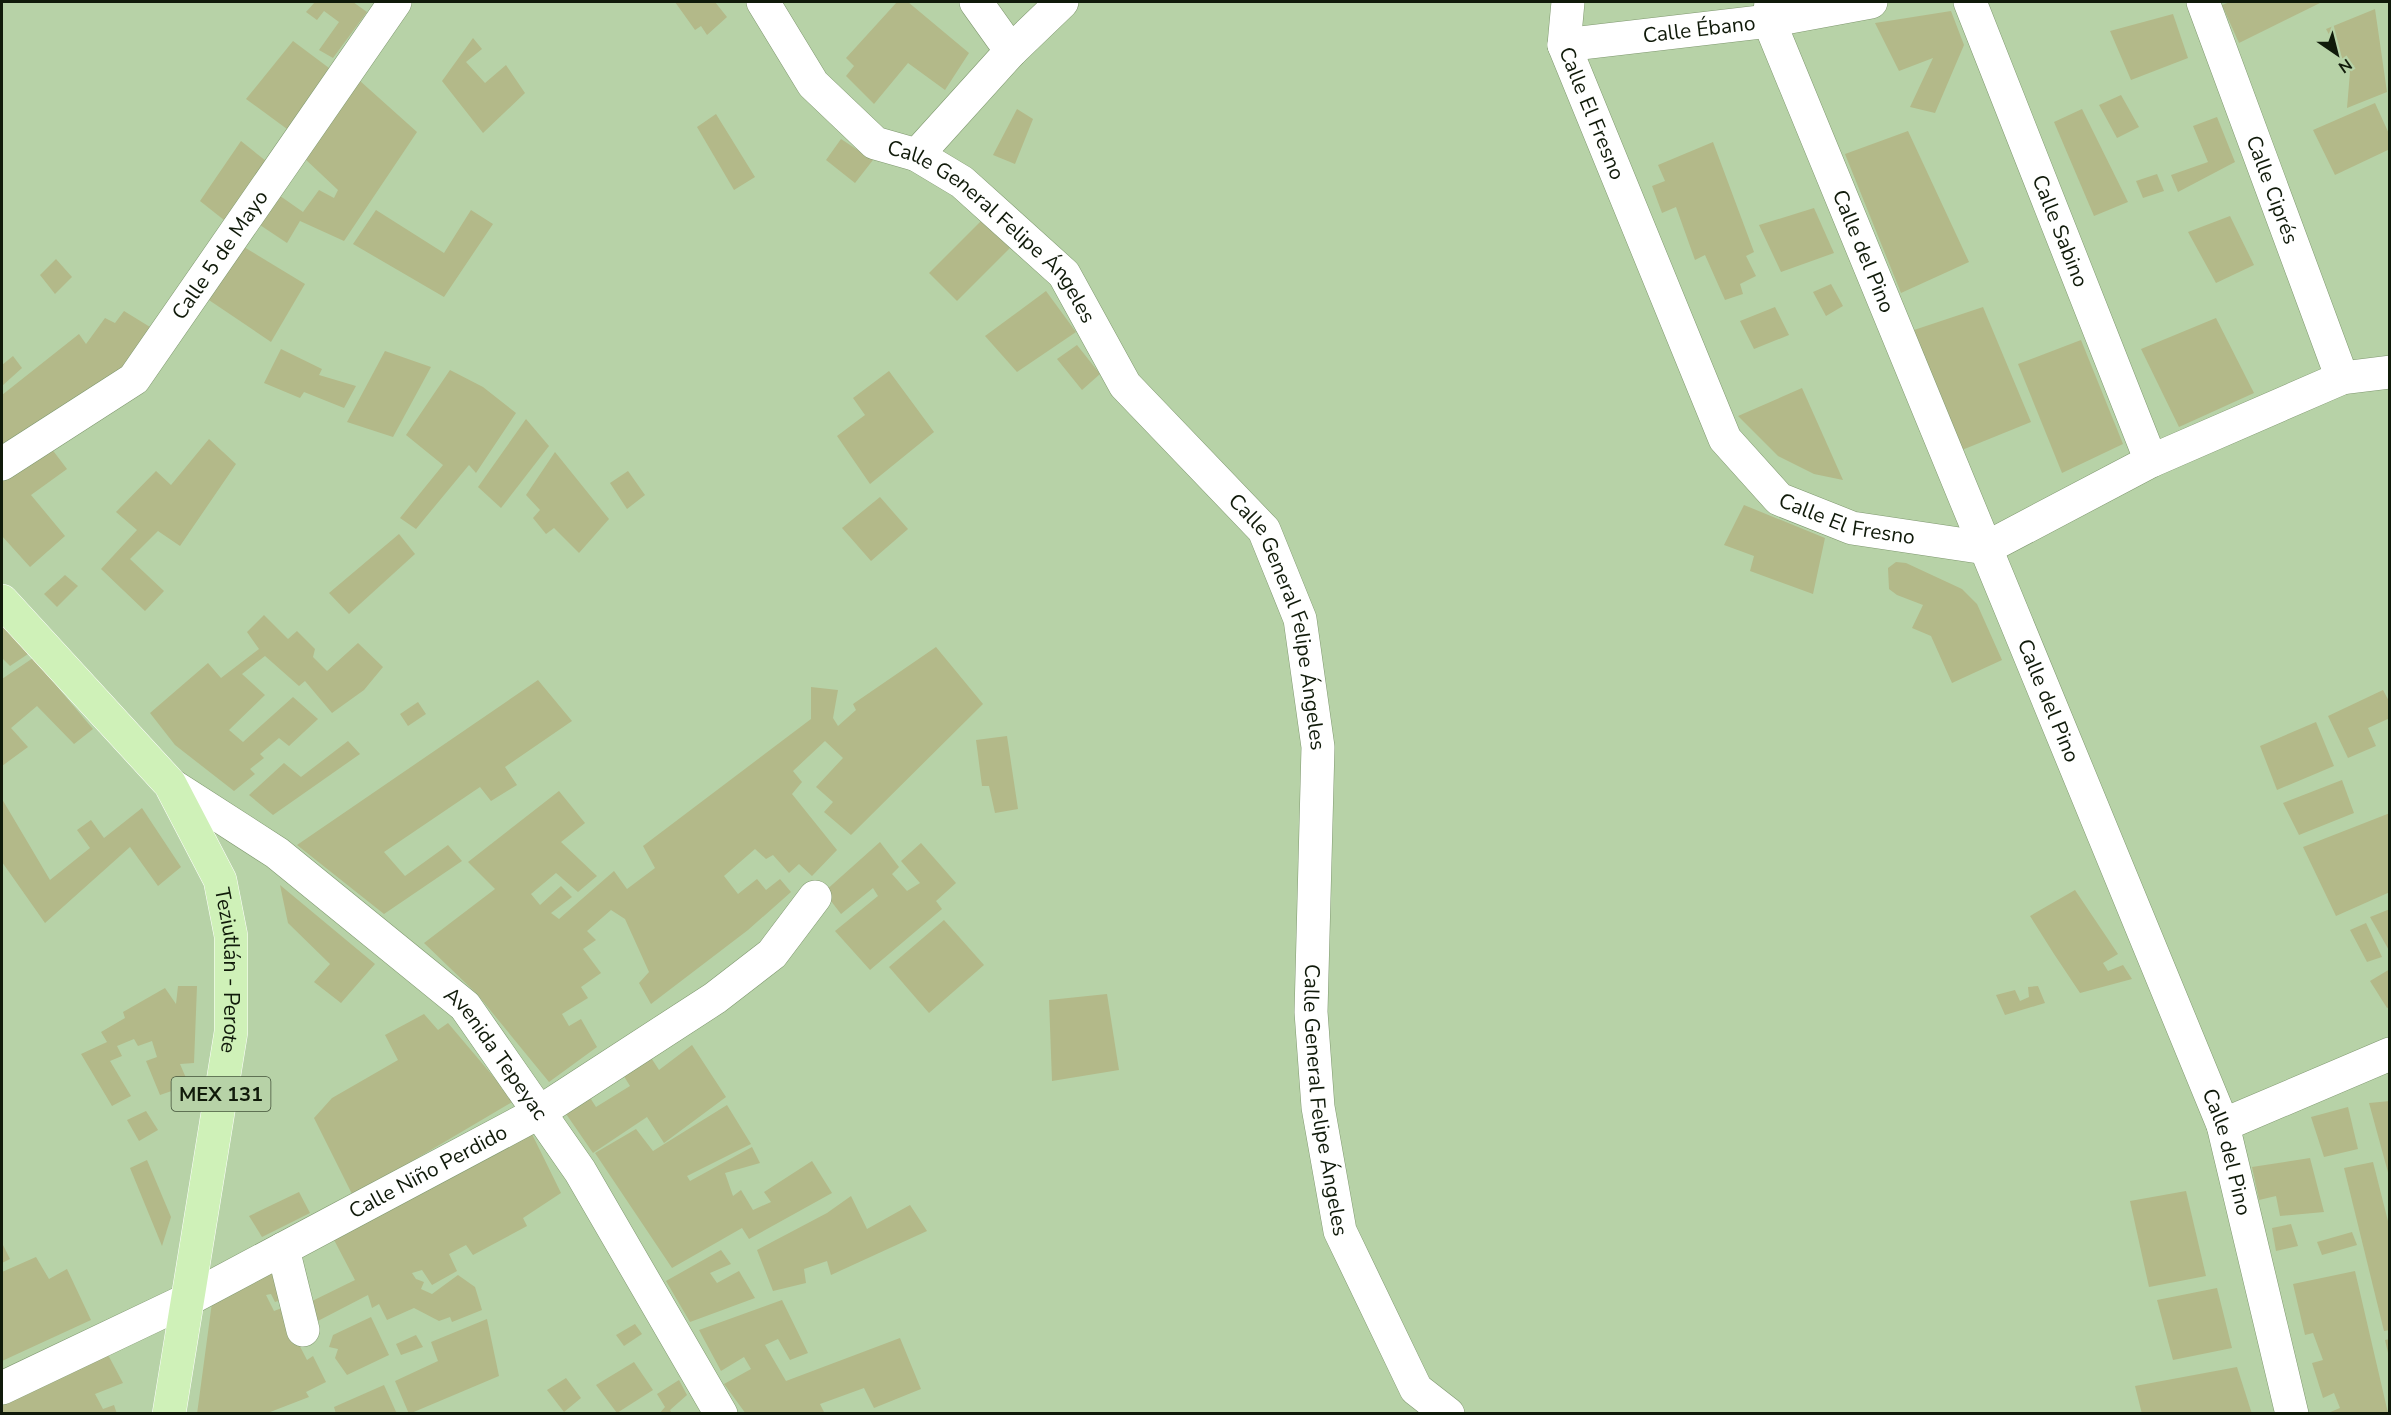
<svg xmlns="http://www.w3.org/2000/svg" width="2391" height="1415" font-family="'Nunito Sans',sans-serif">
  <rect width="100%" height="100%" fill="#b7d2a7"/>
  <g fill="#b3b989">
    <path d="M 315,2 L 353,2 L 367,12 L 333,58 L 319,50 L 339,22 L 324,11 L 317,20 L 306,12 Z"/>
    <path d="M 675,2 L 715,2 L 727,17 L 707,35 L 701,26 L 695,30 Z"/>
    <path d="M 897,2 L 908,2 L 969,53 L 945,90 L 908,63 L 874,104 L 846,76 L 854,66 L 846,58 Z"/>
    <path d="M 2230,2 L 2319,2 L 2320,3 L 2239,43 L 2222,5 Z"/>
    <path d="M 2375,9 L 2387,92 L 2347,108 L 2350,72 L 2326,29 Z"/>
    <path d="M 1951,11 L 1964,45 L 1935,113 L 1910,107 L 1933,58 L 1899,71 L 1875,23 Z"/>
    <path d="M 2173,14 L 2188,58 L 2131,80 L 2110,31 Z"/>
    <path d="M 473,38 L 482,49 L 466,62 L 485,83 L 506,65 L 525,93 L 483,133 L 442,81 Z"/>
    <path d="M 293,41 L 329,68 L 287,129 L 246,99 Z"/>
    <path d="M 350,72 L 417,132 L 344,241 L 300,221 L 287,243 L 254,221 L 273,191 L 303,212 L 319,190 L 334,198 L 338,190 L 303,157 Z"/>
    <path d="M 2121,95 L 2139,127 L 2117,138 L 2099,105 Z"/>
    <path d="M 2375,103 L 2390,136 L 2390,149 L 2335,175 L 2313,130 Z"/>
    <path d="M 1017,109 L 1033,119 L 1015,164 L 993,155 Z"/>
    <path d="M 2082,109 L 2128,202 L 2094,216 L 2054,122 Z"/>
    <path d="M 716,114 L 755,177 L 734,190 L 697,127 Z"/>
    <path d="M 2217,117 L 2235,162 L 2178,192 L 2171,175 L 2208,162 L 2193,126 Z"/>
    <path d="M 1908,131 L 1969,262 L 1901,293 L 1845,154 Z"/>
    <path d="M 841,139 L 873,160 L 855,183 L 826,160 Z"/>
    <path d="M 241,141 L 271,165 L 229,224 L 200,201 Z"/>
    <path d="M 1713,142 L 1754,252 L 1746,256 L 1756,276 L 1740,284 L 1743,294 L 1725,300 L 1705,255 L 1695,260 L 1676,207 L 1662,213 L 1652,186 L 1665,181 L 1658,165 Z"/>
    <path d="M 2157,174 L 2164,191 L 2143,198 L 2136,181 Z"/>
    <path d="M 1814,208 L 1834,253 L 1781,272 L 1759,225 Z"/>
    <path d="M 376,210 L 444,253 L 471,210 L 493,224 L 444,297 L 353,244 Z"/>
    <path d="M 987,215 L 1017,241 L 957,301 L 929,273 Z"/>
    <path d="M 2230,216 L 2254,265 L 2216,283 L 2188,232 Z"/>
    <path d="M 234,241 L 305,284 L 271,342 L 197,292 Z"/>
    <path d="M 56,259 L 72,277 L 55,294 L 40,275 Z"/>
    <path d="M 1831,284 L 1843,306 L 1826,316 L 1813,292 Z"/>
    <path d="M 1046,291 L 1076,332 L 1017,372 L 985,336 Z"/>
    <path d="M 1775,307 L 1789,335 L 1754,349 L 1740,321 Z"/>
    <path d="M 1983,307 L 2031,422 L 1962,450 L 1911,331 Z"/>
    <path d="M 124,311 L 150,327 L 123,378 L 2,454 L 2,395 L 79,334 L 86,344 L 105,318 L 115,323 Z"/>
    <path d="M 2216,318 L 2254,393 L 2179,427 L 2141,349 Z"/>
    <path d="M 2081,340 L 2123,444 L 2062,473 L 2018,364 Z"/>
    <path d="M 1077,345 L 1100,374 L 1082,390 L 1057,359 Z"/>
    <path d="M 281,349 L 322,369 L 319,375 L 356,386 L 344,408 L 304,392 L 300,398 L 264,383 Z"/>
    <path d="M 385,351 L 431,367 L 393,437 L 347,422 Z"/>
    <path d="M 13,356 L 22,368 L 2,386 L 2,365 Z"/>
    <path d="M 450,370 L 483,387 L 516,413 L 476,473 L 469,465 L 416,529 L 400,518 L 443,465 L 406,435 Z"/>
    <path d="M 889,371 L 934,432 L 870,484 L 837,436 L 865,415 L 853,398 Z"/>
    <path d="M 1802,388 L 1843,480 L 1814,474 L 1778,456 L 1738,416 Z"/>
    <path d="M 526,419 L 549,446 L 501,508 L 478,487 Z"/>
    <path d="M 209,439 L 236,464 L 180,546 L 158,531 L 130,559 L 164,591 L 145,611 L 101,569 L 137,530 L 116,512 L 156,471 L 171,485 Z"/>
    <path d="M 51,448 L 67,469 L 31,495 L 65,536 L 30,567 L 2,536 L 2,478 Z"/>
    <path d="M 555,452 L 609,519 L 579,553 L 554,528 L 546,534 L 533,518 L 540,510 L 526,495 Z"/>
    <path d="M 628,471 L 645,495 L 627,509 L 610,483 Z"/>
    <path d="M 880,497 L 908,529 L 871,561 L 842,528 Z"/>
    <path d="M 1744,505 L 1825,538 L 1813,594 L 1750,571 L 1754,556 L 1724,545 Z"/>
    <path d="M 399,534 L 415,554 L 349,614 L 329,593 Z"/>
    <path d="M 1896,562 L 1906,563 L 1962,589 L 1977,604 L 2002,660 L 1952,683 L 1931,636 L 1912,628 L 1923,605 L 1897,595 L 1889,589 L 1888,568 Z"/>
    <path d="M 65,575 L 78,586 L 57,607 L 44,594 Z"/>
    <path d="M 264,615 L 288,639 L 297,631 L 315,649 L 313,657 L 327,671 L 358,643 L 383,667 L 364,690 L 332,713 L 305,681 L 299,686 L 265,656 L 242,674 L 265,695 L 229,730 L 243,742 L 293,697 L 318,719 L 289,746 L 279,738 L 260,754 L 264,758 L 250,769 L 255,774 L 234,791 L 175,745 L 150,713 L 208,663 L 221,678 L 259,649 L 247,632 Z"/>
    <path d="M 2,624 L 31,652 L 10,666 L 2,658 Z"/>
    <path d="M 936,647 L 983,704 L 851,835 L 824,812 L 833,802 L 816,787 L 843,758 L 825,741 L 793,771 L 802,782 L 792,794 L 837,850 L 812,876 L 799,864 L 789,873 L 773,855 L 766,859 L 755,849 L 724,876 L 738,894 L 757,879 L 766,890 L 780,879 L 791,892 L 748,930 L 651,1004 L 639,983 L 649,972 L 625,919 L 611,910 L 587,931 L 596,940 L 583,949 L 601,973 L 581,987 L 588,998 L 562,1014 L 569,1026 L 581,1019 L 597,1047 L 549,1082 L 477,994 L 424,943 L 495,889 L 468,862 L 559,791 L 585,823 L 561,842 L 597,876 L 578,892 L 556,873 L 531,894 L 540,905 L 561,886 L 572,897 L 551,913 L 559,919 L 614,871 L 627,889 L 655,868 L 643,846 L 811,719 L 811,687 L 838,690 L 833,718 L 838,726 L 856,710 L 853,704 Z"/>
    <path d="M 33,658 L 93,729 L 74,744 L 37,706 L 11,728 L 28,747 L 2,766 L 2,679 Z"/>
    <path d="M 538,680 L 572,721 L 505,767 L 517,785 L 491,801 L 480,787 L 384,852 L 405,876 L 448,845 L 462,861 L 384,914 L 297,845 Z"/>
    <path d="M 2383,690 L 2390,703 L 2390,718 L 2368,728 L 2376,746 L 2348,758 L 2328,716 Z"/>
    <path d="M 418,702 L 426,714 L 408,726 L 400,714 Z"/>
    <path d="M 2316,722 L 2334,766 L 2277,790 L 2260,746 Z"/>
    <path d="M 1007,736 L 1018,809 L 995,813 L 989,786 L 982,786 L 976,740 Z"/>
    <path d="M 348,741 L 360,754 L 273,815 L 249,795 L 284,763 L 301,777 Z"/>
    <path d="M 2342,780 L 2354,813 L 2299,835 L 2283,803 Z"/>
    <path d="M 2,799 L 50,880 L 90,848 L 77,830 L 91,820 L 104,838 L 142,808 L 181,867 L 158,886 L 130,847 L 45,923 L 2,862 Z"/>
    <path d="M 2390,813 L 2390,892 L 2336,916 L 2303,847 Z"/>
    <path d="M 880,842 L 899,867 L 892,874 L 907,891 L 920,883 L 901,861 L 921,843 L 956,883 L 936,901 L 942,909 L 870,970 L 835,931 L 878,896 L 873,888 L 841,914 L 824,892 Z"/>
    <path d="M 280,885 L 375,964 L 341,1003 L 314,982 L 330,964 L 288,923 Z"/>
    <path d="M 2075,890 L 2118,954 L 2103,963 L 2108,971 L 2123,965 L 2132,979 L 2080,993 L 2054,954 L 2030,916 Z"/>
    <path d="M 2390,909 L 2390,952 L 2370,917 Z"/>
    <path d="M 944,920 L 984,965 L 929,1013 L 889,967 Z"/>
    <path d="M 2366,923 L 2382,957 L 2367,962 L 2350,930 Z"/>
    <path d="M 2390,969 L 2390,1007 L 2387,1008 L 2370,981 Z"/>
    <path d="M 178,986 L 197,986 L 194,1063 L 180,1064 L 189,1085 L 160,1095 L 146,1061 L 157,1057 L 152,1041 L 138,1046 L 134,1039 L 117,1046 L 122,1056 L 110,1061 L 131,1096 L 112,1106 L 81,1054 L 107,1042 L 101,1032 L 125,1018 L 123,1012 L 165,988 L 176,1004 Z"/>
    <path d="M 2038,986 L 2045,1003 L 2005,1015 L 1996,995 L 2015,990 L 2020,1001 L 2029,997 L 2028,987 Z"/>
    <path d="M 1107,994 L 1119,1070 L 1052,1081 L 1049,1000 Z"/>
    <path d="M 424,1014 L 438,1030 L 448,1023 L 514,1101 L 353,1196 L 314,1118 L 332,1098 L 398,1060 L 385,1035 Z"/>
    <path d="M 692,1045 L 726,1097 L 664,1143 L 647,1117 L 593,1153 L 562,1108 L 587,1093 L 596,1107 L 630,1086 L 617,1065 L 648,1053 L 659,1070 Z"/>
    <path d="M 2390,1101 L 2390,1176 L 2389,1176 L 2369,1103 Z"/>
    <path d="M 727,1105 L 751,1144 L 687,1176 L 690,1181 L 752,1147 L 760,1163 L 725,1173 L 733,1196 L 741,1190 L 753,1210 L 771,1202 L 764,1192 L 812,1161 L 832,1193 L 749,1239 L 742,1228 L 672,1268 L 595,1153 L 636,1129 L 653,1151 Z"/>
    <path d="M 2348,1107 L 2358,1149 L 2324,1157 L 2311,1117 Z"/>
    <path d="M 146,1111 L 158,1130 L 139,1141 L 127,1120 Z"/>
    <path d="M 529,1128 L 561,1193 L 523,1218 L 527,1226 L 473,1255 L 466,1245 L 449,1254 L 457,1271 L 432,1285 L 422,1270 L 412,1273 L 416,1279 L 424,1282 L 421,1289 L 432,1294 L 458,1275 L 475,1287 L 482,1310 L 452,1322 L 450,1317 L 439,1321 L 414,1308 L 387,1320 L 379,1304 L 372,1308 L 368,1295 L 312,1324 L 306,1304 L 355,1280 L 332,1236 Z"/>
    <path d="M 2310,1158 L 2324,1212 L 2280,1216 L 2276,1196 L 2259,1200 L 2252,1167 Z"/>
    <path d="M 147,1160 L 171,1217 L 162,1246 L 130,1168 Z"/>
    <path d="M 2373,1162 L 2390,1229 L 2390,1330 L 2384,1331 L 2344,1168 Z"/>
    <path d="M 2186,1191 L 2206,1276 L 2149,1287 L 2130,1201 Z"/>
    <path d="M 299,1192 L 310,1213 L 262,1237 L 249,1216 Z"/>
    <path d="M 851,1196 L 867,1229 L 910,1205 L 927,1231 L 831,1275 L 827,1261 L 804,1269 L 806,1283 L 773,1291 L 757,1250 L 827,1213 Z"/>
    <path d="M 2291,1224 L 2298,1246 L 2276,1251 L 2272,1228 Z"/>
    <path d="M 2352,1232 L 2357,1245 L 2322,1255 L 2317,1242 Z"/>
    <path d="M 2,1243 L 10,1259 L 2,1263 Z"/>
    <path d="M 721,1250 L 731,1264 L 710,1273 L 717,1283 L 739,1271 L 755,1298 L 690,1322 L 666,1281 Z"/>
    <path d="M 36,1257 L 49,1279 L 67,1269 L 91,1320 L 2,1361 L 2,1272 Z"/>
    <path d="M 276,1265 L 287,1298 L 275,1302 L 271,1294 L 266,1295 L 274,1311 L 287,1306 L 290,1327 L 307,1360 L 313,1356 L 326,1382 L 306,1392 L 309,1397 L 265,1414 L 197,1414 L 213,1295 Z"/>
    <path d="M 2355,1271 L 2388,1413 L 2328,1413 L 2340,1408 L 2334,1393 L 2323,1398 L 2312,1363 L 2323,1360 L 2313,1333 L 2305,1335 L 2293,1284 Z"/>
    <path d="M 2217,1288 L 2232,1348 L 2173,1360 L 2157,1300 Z"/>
    <path d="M 782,1300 L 808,1353 L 790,1360 L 778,1339 L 765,1345 L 786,1381 L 900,1338 L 921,1389 L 874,1408 L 864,1388 L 820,1404 L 825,1414 L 746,1414 L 724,1384 L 751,1369 L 744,1357 L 721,1371 L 699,1330 Z"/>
    <path d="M 371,1317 L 389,1355 L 347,1375 L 335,1358 L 338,1349 L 329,1347 L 333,1335 Z"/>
    <path d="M 487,1319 L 499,1376 L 409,1414 L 395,1381 L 438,1361 L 431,1342 Z"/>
    <path d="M 635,1324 L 642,1334 L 624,1346 L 616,1335 Z"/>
    <path d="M 416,1335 L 423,1347 L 401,1355 L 396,1344 Z"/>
    <path d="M 2390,1339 L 2390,1356 L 2389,1357 L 2385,1340 Z"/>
    <path d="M 106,1351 L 123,1383 L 95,1394 L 103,1409 L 114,1405 L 117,1414 L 2,1414 L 2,1400 Z"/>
    <path d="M 634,1362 L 653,1390 L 617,1413 L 596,1385 Z"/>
    <path d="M 2237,1367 L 2252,1414 L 2142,1414 L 2135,1386 Z"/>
    <path d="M 566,1378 L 581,1398 L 564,1412 L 547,1390 Z"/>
    <path d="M 679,1380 L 687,1395 L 670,1410 L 672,1414 L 659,1414 L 665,1407 L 657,1394 Z"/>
    <path d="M 384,1385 L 397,1414 L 336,1414 L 334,1407 Z"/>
  </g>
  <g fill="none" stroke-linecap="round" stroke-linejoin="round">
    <defs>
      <g id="minor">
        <path id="s1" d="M 763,2 L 813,84 L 875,143 L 917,155 L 962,182 L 1064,274 L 1125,385 L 1264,530 L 1300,619 L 1318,747 L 1311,1012 L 1318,1107 L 1340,1231 L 1416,1389 L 1448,1414"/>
        <path d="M 976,2 L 1011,51"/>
        <path id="s2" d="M 1568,2 L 1564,45 L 1725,439 L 1779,499 L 1852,528 L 1986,548 L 2151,461 L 2342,378 L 2390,372"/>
        <path id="s3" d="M 1771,2 L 1769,21 L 2223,1125 L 2292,1414"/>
        <path id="s4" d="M 1970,2 L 2151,461"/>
        <path id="s5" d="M 2203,2 L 2342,378"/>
        <path id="s6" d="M 1564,45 L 1769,21 L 1871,2"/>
        <path d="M 917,155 L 1011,51 L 1062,2"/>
        <path id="s7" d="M 2,464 L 134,379 L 395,2"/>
        <path id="s8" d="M 170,784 L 277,853 L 465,1006 L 580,1171 L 721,1414"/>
        <path d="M 2223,1125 L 2390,1054"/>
        <path d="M 283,1249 L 303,1330"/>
        <path id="s9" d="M 2,1388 L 189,1299 L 538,1113 L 715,998 L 772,954 L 815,897"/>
      </g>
      <g id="primary">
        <path id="s10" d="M 2,601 L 170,784 L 220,880 L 231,936 L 231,1032 L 169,1414"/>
      </g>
    </defs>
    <use href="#minor" stroke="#7f986f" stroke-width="34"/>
    <use href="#primary" stroke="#fff" stroke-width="34"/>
    <use href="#minor" stroke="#fff" stroke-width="33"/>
    <use href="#primary" stroke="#cff1b8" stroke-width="33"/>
  </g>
  <g text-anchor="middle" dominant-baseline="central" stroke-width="4.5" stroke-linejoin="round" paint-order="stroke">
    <rect fill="#b7d2a7" stroke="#425139" stroke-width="1.5" x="171.5" y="1077" width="99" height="34" rx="4.5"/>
    <g font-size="20" font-weight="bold" fill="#101a0a">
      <text x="221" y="1094">MEX 131</text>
    </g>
    <g font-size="21" fill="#101a0a" stroke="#b7d2a7">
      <text stroke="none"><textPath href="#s6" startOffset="136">Calle Ébano</textPath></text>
      <text stroke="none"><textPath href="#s2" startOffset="117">Calle El Fresno</textPath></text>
      <text stroke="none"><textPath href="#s5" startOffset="200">Calle Ciprés</textPath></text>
      <text stroke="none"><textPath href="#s4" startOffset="246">Calle Sabino</textPath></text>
      <text stroke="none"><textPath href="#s1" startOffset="332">Calle General Felipe Ángeles</textPath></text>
      <text stroke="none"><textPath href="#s3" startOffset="268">Calle del Pino</textPath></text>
      <text stroke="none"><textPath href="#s7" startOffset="308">Calle 5 de Mayo</textPath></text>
      <text stroke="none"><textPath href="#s2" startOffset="621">Calle El Fresno</textPath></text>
      <text stroke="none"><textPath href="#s1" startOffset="834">Calle General Felipe Ángeles</textPath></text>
      <text stroke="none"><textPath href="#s3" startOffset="754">Calle del Pino</textPath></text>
      <text stroke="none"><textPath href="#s10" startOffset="448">Teziutlán - Perote</textPath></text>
      <text stroke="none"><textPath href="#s8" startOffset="426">Avenida Tepeyac</textPath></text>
      <text stroke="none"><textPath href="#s1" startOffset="1322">Calle General Felipe Ángeles</textPath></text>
      <text stroke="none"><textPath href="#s3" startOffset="1240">Calle del Pino</textPath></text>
      <text stroke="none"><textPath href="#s9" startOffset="478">Calle Niño Perdido</textPath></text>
    </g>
  </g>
  <rect width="2391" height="1415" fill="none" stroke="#101a0a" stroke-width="6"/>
  <g transform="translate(2337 54) rotate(145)" stroke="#b7d2a7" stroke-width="4.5" paint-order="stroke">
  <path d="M0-4.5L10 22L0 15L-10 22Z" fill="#101a0a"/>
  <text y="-9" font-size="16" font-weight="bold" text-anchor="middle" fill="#101a0a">N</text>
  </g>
</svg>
